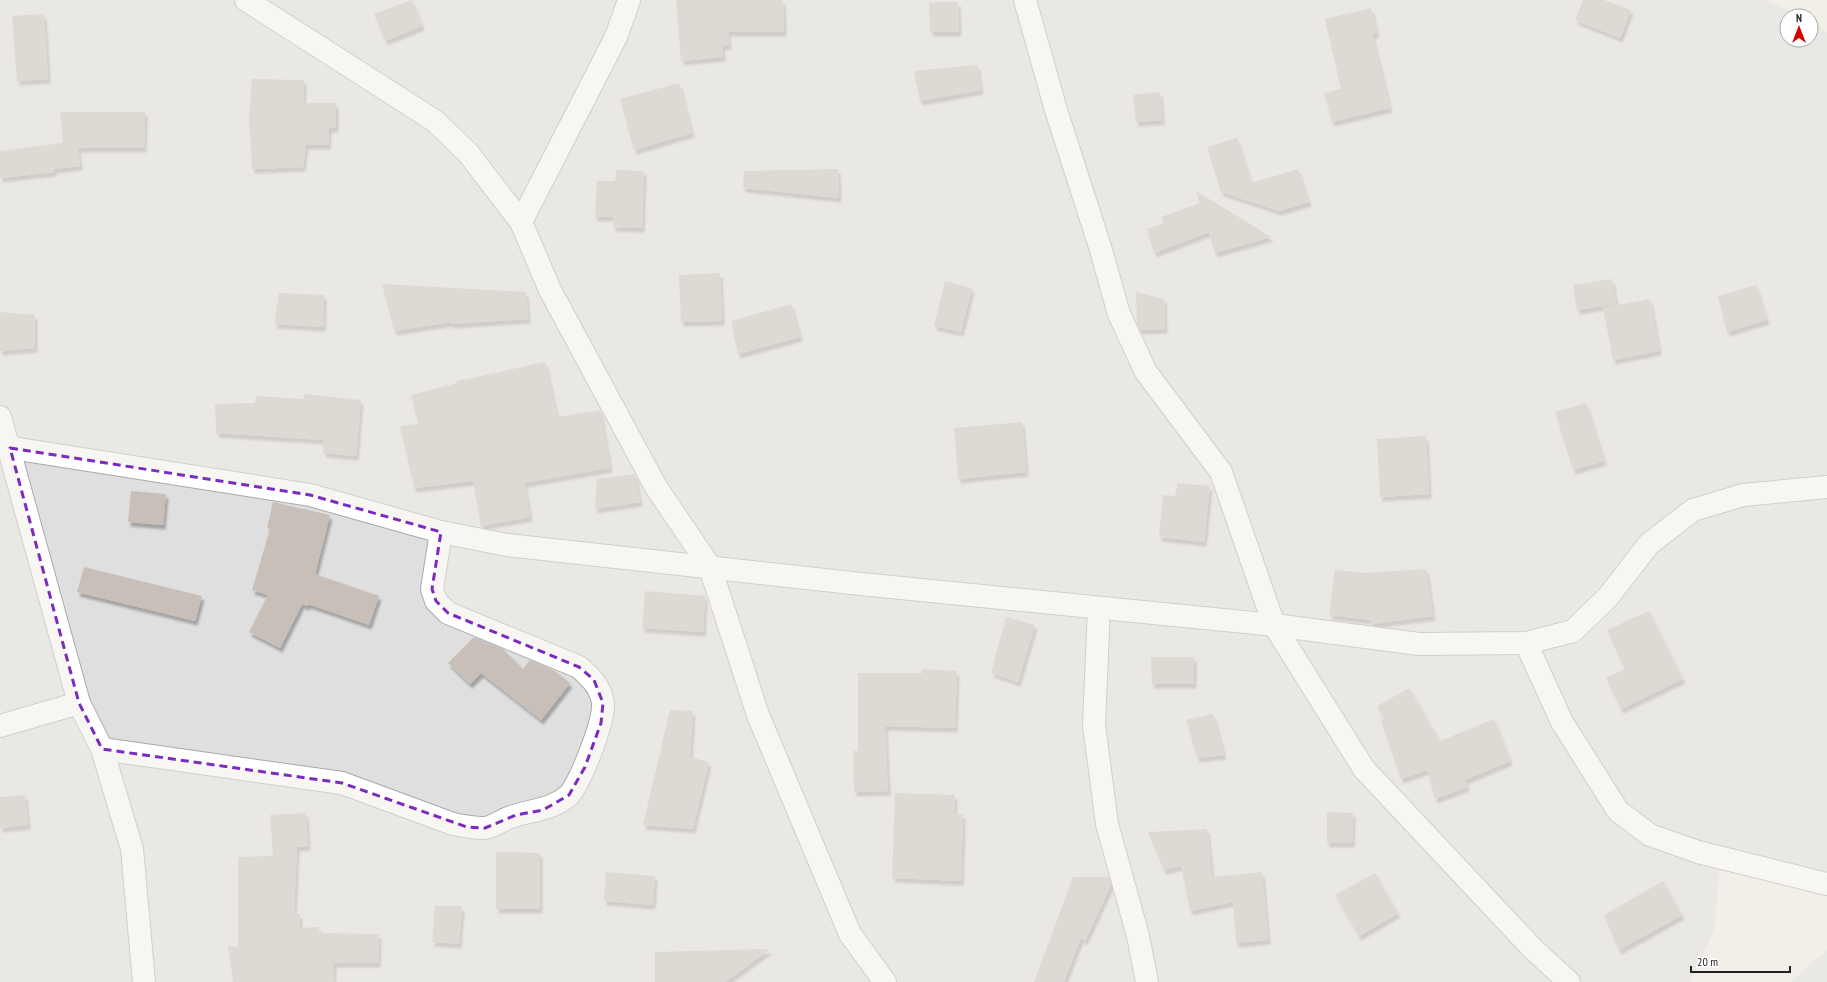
<svg xmlns="http://www.w3.org/2000/svg" width="1827" height="982" font-family="'PT Sans Narrow',sans-serif">
  <defs>
    <filter id="shadow"><feDropShadow dx="2.5" dy="4.5" stdDeviation="1" flood-color="#0004"/></filter>
  </defs>
  <rect width="100%" height="100%" fill="#f2efe9"/>
  <g fill="#e0dfdf">
    <path d="M 0,0 L 1767,0 L 1798,16 L 1787,16 L 1787,40 L 1811,40 L 1811,23 L 1827,32 L 1827,881 L 1720,869 L 1714,931 L 1690,982 L 0,982 Z"/>
    <path d="M 1827,950 L 1827,982 L 1790,982 Z"/>
  </g>
  <g fill="#c7bfb8" filter="url(#shadow)">
    <path d="M 412,0 L 422,26 L 385,41 L 374,14 Z"/>
    <path d="M 676,0 L 783,0 L 784,32 L 728,32 L 729,45 L 722,46 L 723,57 L 681,61 Z"/>
    <path d="M 1583,0 L 1604,0 L 1631,10 L 1620,38 L 1575,20 Z"/>
    <path d="M 942,2 L 958,2 L 959,32 L 930,32 L 929,3 Z"/>
    <path d="M 1371,8 L 1377,33 L 1372,34 L 1390,108 L 1332,122 L 1324,93 L 1341,89 L 1325,19 Z"/>
    <path d="M 44,14 L 48,79 L 17,81 L 12,16 Z"/>
    <path d="M 977,65 L 981,90 L 920,101 L 914,71 Z"/>
    <path d="M 252,79 L 304,80 L 303,103 L 336,103 L 336,128 L 329,128 L 328,145 L 306,145 L 303,167 L 252,169 L 249,119 Z"/>
    <path d="M 679,83 L 692,133 L 634,150 L 620,99 Z"/>
    <path d="M 1160,92 L 1162,120 L 1136,122 L 1133,95 Z"/>
    <path d="M 60,112 L 145,112 L 144,148 L 78,148 L 80,166 L 54,169 L 54,172 L 0,178 L 0,151 L 63,143 Z"/>
    <path d="M 1237,138 L 1251,183 L 1298,169 L 1309,202 L 1279,211 L 1221,192 L 1207,147 Z"/>
    <path d="M 838,169 L 839,198 L 743,188 L 744,171 Z"/>
    <path d="M 616,170 L 644,171 L 642,228 L 613,227 L 614,217 L 595,217 L 597,181 L 615,181 Z"/>
    <path d="M 1196,191 L 1242,219 L 1271,237 L 1215,253 L 1209,232 L 1154,253 L 1147,229 L 1164,223 L 1161,217 L 1200,203 Z"/>
    <path d="M 720,273 L 722,321 L 681,322 L 679,275 Z"/>
    <path d="M 1612,279 L 1616,304 L 1577,310 L 1573,285 Z"/>
    <path d="M 945,281 L 972,288 L 961,332 L 934,326 Z"/>
    <path d="M 382,284 L 526,292 L 528,319 L 451,324 L 451,322 L 394,331 Z"/>
    <path d="M 1756,285 L 1767,320 L 1727,332 L 1718,296 Z"/>
    <path d="M 1136,292 L 1164,299 L 1165,329 L 1140,330 L 1137,324 Z"/>
    <path d="M 279,293 L 324,295 L 323,327 L 274,324 Z"/>
    <path d="M 1650,299 L 1659,351 L 1613,360 L 1603,308 Z"/>
    <path d="M 791,304 L 800,337 L 738,354 L 731,321 Z"/>
    <path d="M 0,312 L 35,315 L 35,348 L 0,351 Z"/>
    <path d="M 545,362 L 557,417 L 600,410 L 610,468 L 524,483 L 530,517 L 481,526 L 473,481 L 414,488 L 400,426 L 418,424 L 411,395 L 457,383 L 457,381 Z"/>
    <path d="M 304,394 L 361,400 L 356,456 L 323,453 L 324,440 L 216,433 L 215,404 L 255,403 L 256,396 L 304,399 Z"/>
    <path d="M 1586,403 L 1604,461 L 1573,470 L 1555,412 Z"/>
    <path d="M 1022,422 L 1026,472 L 958,479 L 954,428 Z"/>
    <path d="M 1426,436 L 1429,494 L 1380,497 L 1377,439 Z"/>
    <path d="M 635,474 L 640,502 L 595,509 L 597,479 Z"/>
    <path d="M 1178,483 L 1210,486 L 1204,542 L 1159,537 L 1163,495 L 1175,496 Z"/>
    <path d="M 131,491 L 166,494 L 163,525 L 128,522 Z"/>
    <path d="M 273,502 L 330,515 L 315,574 L 379,596 L 369,625 L 308,604 L 307,606 L 302,604 L 280,648 L 249,632 L 268,595 L 252,590 L 270,529 L 267,528 Z"/>
    <path d="M 84,567 L 202,596 L 195,621 L 77,592 Z"/>
    <path d="M 1426,569 L 1433,616 L 1371,624 L 1371,620 L 1329,615 L 1335,570 L 1366,573 Z"/>
    <path d="M 645,591 L 705,596 L 703,632 L 642,628 Z"/>
    <path d="M 1649,611 L 1683,679 L 1621,709 L 1606,678 L 1625,669 L 1607,630 Z"/>
    <path d="M 1006,617 L 1035,625 L 1018,682 L 991,673 Z"/>
    <path d="M 474,637 L 503,649 L 523,669 L 530,660 L 555,671 L 570,683 L 541,720 L 481,673 L 470,684 L 448,663 Z"/>
    <path d="M 1151,657 L 1194,657 L 1194,684 L 1152,684 Z"/>
    <path d="M 922,669 L 957,671 L 955,728 L 885,726 L 888,791 L 854,792 L 853,751 L 858,751 L 858,673 L 922,673 Z"/>
    <path d="M 1409,688 L 1440,741 L 1494,719 L 1510,761 L 1465,780 L 1467,787 L 1435,799 L 1427,770 L 1401,779 L 1381,721 L 1384,719 L 1377,706 Z"/>
    <path d="M 670,710 L 693,711 L 690,757 L 709,762 L 693,829 L 643,825 Z"/>
    <path d="M 1213,714 L 1224,755 L 1197,758 L 1186,720 Z"/>
    <path d="M 895,793 L 955,795 L 954,814 L 963,814 L 961,881 L 892,878 Z"/>
    <path d="M 25,795 L 28,825 L 0,828 L 0,797 Z"/>
    <path d="M 1327,812 L 1353,813 L 1352,843 L 1327,843 Z"/>
    <path d="M 306,813 L 308,846 L 297,847 L 294,914 L 300,914 L 300,928 L 319,927 L 319,933 L 379,934 L 378,963 L 334,963 L 333,982 L 233,982 L 228,946 L 238,947 L 238,857 L 273,856 L 270,815 Z"/>
    <path d="M 1207,829 L 1212,877 L 1262,872 L 1268,940 L 1236,943 L 1233,902 L 1190,911 L 1181,866 L 1164,870 L 1148,832 Z"/>
    <path d="M 496,852 L 540,853 L 540,909 L 496,909 Z"/>
    <path d="M 606,872 L 655,876 L 653,905 L 604,901 Z"/>
    <path d="M 1375,873 L 1398,913 L 1359,936 L 1335,895 Z"/>
    <path d="M 1073,877 L 1109,877 L 1111,885 L 1085,941 L 1081,938 L 1064,982 L 1034,982 Z"/>
    <path d="M 1663,881 L 1682,915 L 1619,950 L 1604,915 Z"/>
    <path d="M 435,906 L 462,906 L 459,944 L 432,942 Z"/>
    <path d="M 770,949 L 725,982 L 655,982 L 655,952 Z"/>
  </g>
  <g fill="none" stroke-linecap="round" stroke-linejoin="round">
    <defs>
      <g id="minor">
        <path d="M 246,0 L 435,121 L 468,153 L 521,222 L 550,290 L 656,487 L 710,567 L 758,715 L 850,934 L 885,982"/>
        <path d="M 1025,0 L 1056,110 L 1101,250 L 1119,314 L 1146,372 L 1221,472 L 1274,625 L 1364,769 L 1533,949 L 1569,982"/>
        <path d="M 521,222 L 616,37 L 629,0"/>
        <path d="M 0,417 L 79,703 L 102,749 L 132,849 L 144,982"/>
        <path d="M 0,446 L 310,495 L 441,532 L 507,545 L 861,584 L 1274,625 L 1419,644 L 1526,643 L 1573,631 L 1608,597 L 1649,544 L 1693,510 L 1743,495 L 1827,487"/>
        <path d="M 1099,608 L 1094,725 L 1107,824 L 1138,936 L 1147,982"/>
        <path d="M 1526,643 L 1562,722 L 1618,811 L 1650,835 L 1698,852 L 1827,884"/>
        <path d="M 0,726 L 79,703"/>
        <path d="M 102,749 L 342,783 L 453,824 C 463,826 473,828 483,828 C 493,828 500,821 508,818 C 529,810 550,811 568,796 C 580,785 604,721 603,704 C 602,688 590,677 579,667 L 448,613 L 436,601 L 432,589 L 441,532"/>
      </g>
    </defs>
    <use href="#minor" stroke="#a9a9a9" stroke-width="24"/>
    <use href="#minor" stroke="#fff" stroke-width="22"/>
  </g>
  <path d="M0 0H1827V982H0ZM 10,448 L 310,495 L 441,532 L 432,589 L 436,601 L 448,613 L 579,667 L 594,680 L 603,703 L 601,723 L 585,767 L 569,795 L 543,810 L 516,815 L 485,828 L 467,827 L 342,783 L 102,749 L 79,703 Z" fill="#f2efe9" fill-opacity=".55" fill-rule="evenodd"/>
  <path fill="none" stroke="#7b2cbf" stroke-width="3" stroke-dasharray="8 5" stroke-linejoin="round" d="M 10,448 L 310,495 L 441,532 L 432,589 L 436,601 L 448,613 L 579,667 L 594,680 L 603,703 L 601,723 L 585,767 L 569,795 L 543,810 L 516,815 L 485,828 L 467,827 L 342,783 L 102,749 L 79,703 Z"/>
  <g transform="translate(1799 28)"><circle r="19" fill="#ffffff" stroke="#a7a7a7"/>
  <path d="M0-3L7 15L0 10L-7 15Z" fill="#d40000"/>
  <text y="-6" font-size="11" font-weight="bold" text-anchor="middle" fill="#222222">N</text>
  </g>
  <path d="M1691 966v6h99v-6" fill="none" stroke="#222222" stroke-width="2"/>
  <text x="1697" y="966" font-size="12" fill="#222222" stroke="#ffffff" stroke-width="3" paint-order="stroke">20 m</text>
</svg>
